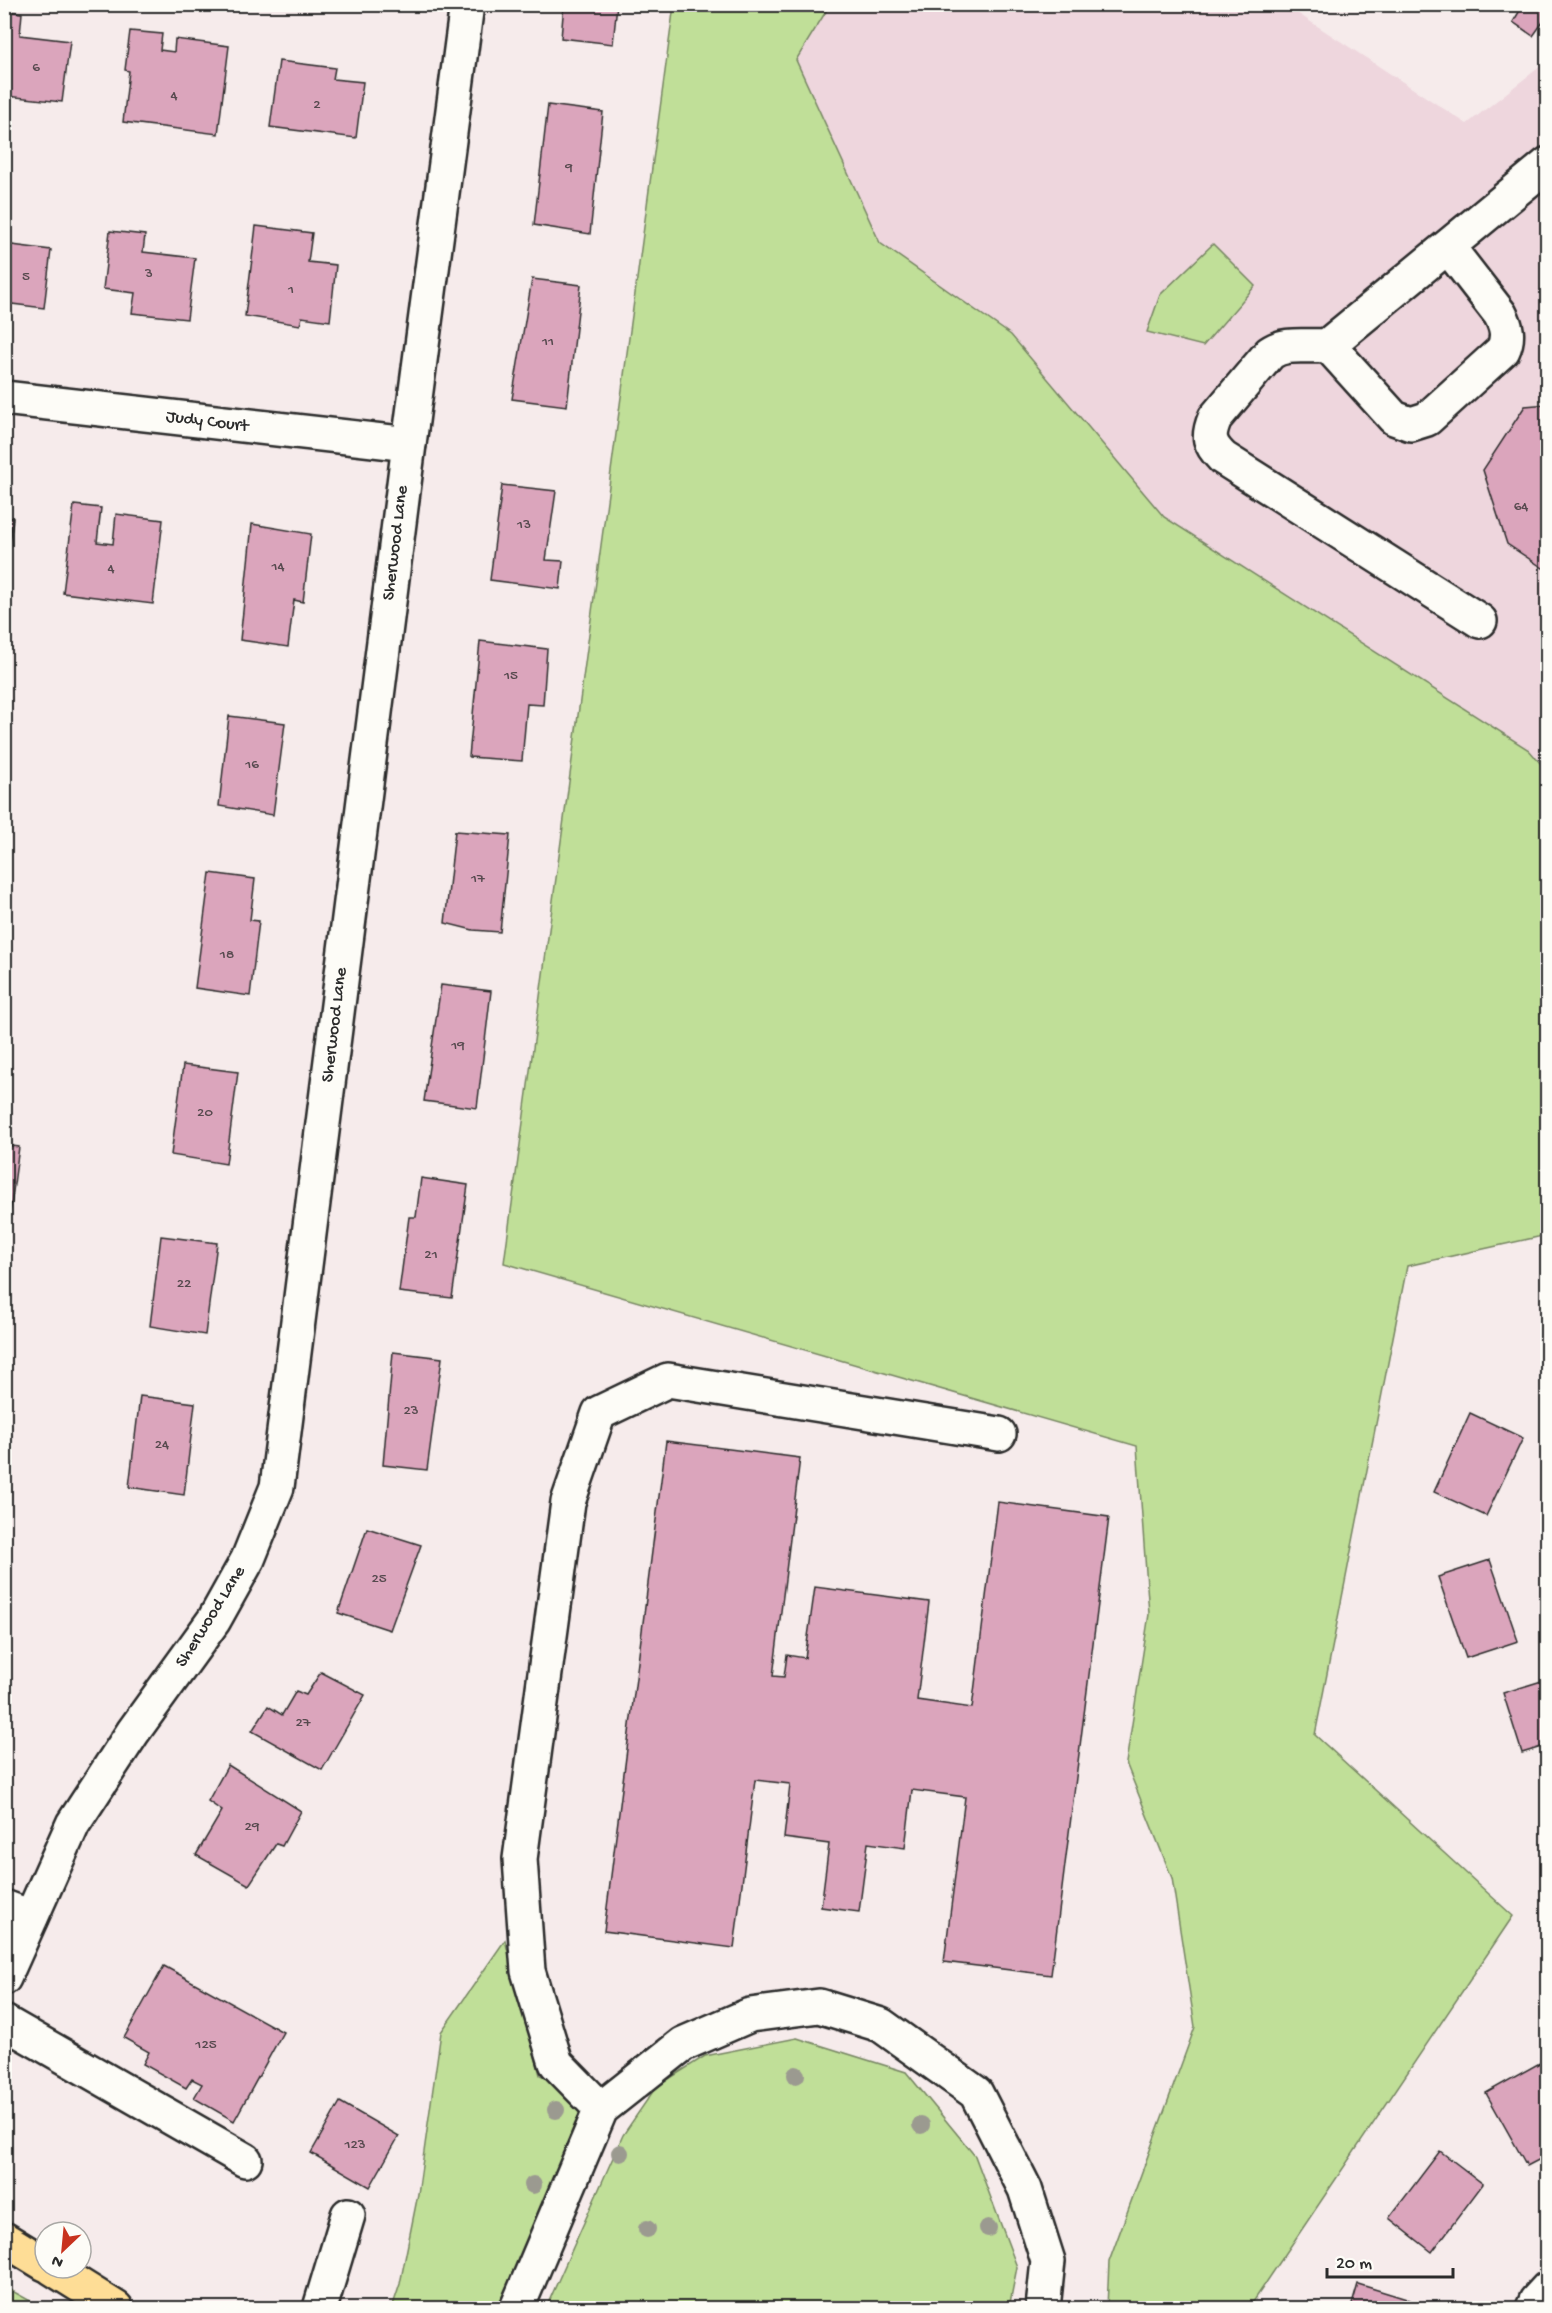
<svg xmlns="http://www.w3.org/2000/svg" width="1552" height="2313" font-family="'Gochi Hand',sans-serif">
  <rect width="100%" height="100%" fill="#f6ebeb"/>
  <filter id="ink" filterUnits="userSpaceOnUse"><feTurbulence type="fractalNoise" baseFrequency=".0167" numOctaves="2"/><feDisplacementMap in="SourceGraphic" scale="12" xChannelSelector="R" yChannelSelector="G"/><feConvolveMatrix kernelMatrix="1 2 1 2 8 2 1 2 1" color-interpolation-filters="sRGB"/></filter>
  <g filter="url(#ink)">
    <path fill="#eed6dd" d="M 830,5 L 1285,5 L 1467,124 L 1547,61 L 1547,771 L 1529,750 L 1164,517 L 1011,335 L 880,243 L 796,60 Z"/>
    <g fill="#c0df98" stroke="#768562" stroke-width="1.5">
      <path d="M 674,5 L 830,5 L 796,60 L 880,243 L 1011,335 L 1164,517 L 1529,750 L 1547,771 L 1547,1235 L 1407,1266 L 1315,1735 L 1513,1916 L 1249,2308 L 1107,2308 L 1109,2262 L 1195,2027 L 1172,1878 L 1126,1763 L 1149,1614 L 1137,1446 L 504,1263 Z"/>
      <path d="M 1213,244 L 1255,286 L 1203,346 L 1147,332 L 1160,295 Z"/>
      <path d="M 505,1940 L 540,2075 L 555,2081 L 584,2108 L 503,2308 L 392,2308 L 400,2284 L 418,2194 L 441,2032 Z"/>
      <path d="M 797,2038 L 906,2072 L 975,2156 L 1017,2267 L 1009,2308 L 546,2308 L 623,2135 L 656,2087 L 705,2056 Z"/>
      <path d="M 4,2287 L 5,2287 L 43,2308 L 5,2308 Z"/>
    </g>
    <g fill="#dba5bc" stroke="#2b2b2b" stroke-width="1.5">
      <path d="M 564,4 L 617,4 L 613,44 L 561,38 Z"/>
      <path d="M 1519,4 L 1548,4 L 1548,15 L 1533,36 L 1513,22 L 1522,7 Z"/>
      <path d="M 4,11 L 22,13 L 20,35 L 70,41 L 62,102 L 7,96 L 6,102 L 4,102 Z"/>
      <path d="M 130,31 L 162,34 L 160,50 L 174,52 L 175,39 L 229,46 L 218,134 L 123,122 L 129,71 L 125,70 Z"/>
      <path d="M 279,61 L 335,68 L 333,79 L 363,82 L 356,138 L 270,127 Z"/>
      <path d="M 548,105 L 603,112 L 590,234 L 534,225 Z"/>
      <path d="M 256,226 L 312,233 L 308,262 L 336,265 L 330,321 L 302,317 L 300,325 L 245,316 Z"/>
      <path d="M 110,231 L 145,235 L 143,252 L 195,258 L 187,319 L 132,313 L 135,293 L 103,289 Z"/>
      <path d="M 4,244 L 51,250 L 44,308 L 4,303 Z"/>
      <path d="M 532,279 L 581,285 L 567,406 L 512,399 Z"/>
      <path d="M 1548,404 L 1548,568 L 1543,568 L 1507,544 L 1483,470 L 1525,406 Z"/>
      <path d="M 502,485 L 556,491 L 546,560 L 563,561 L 560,589 L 490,580 Z"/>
      <path d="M 74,505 L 101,508 L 97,542 L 113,544 L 116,514 L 163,520 L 153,604 L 63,593 Z"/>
      <path d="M 4,517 L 13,518 L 6,577 L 4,577 Z"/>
      <path d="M 252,524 L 311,534 L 303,602 L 294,600 L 288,647 L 240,640 Z"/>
      <path d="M 480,641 L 547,649 L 543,705 L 527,704 L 522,761 L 469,757 Z"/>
      <path d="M 229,716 L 285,723 L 273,815 L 219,806 Z"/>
      <path d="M 455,831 L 510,835 L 500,932 L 473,930 L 445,923 Z"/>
      <path d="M 210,873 L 255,879 L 250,920 L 259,921 L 250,996 L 195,988 Z"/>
      <path d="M 441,985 L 491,991 L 477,1108 L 424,1101 Z"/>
      <path d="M 183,1065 L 238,1072 L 226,1164 L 171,1155 Z"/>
      <path d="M 4,1145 L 19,1147 L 4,1258 Z"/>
      <path d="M 421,1178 L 468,1185 L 452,1298 L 399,1292 L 409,1217 L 416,1217 Z"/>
      <path d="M 161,1236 L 217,1243 L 205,1335 L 150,1326 Z"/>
      <path d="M 1548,1343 L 1548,1386 L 1541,1344 Z"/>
      <path d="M 393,1352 L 442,1358 L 427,1470 L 383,1465 Z"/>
      <path d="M 140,1396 L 195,1403 L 184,1495 L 129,1487 Z"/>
      <path d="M 1470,1413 L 1523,1438 L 1486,1516 L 1434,1492 Z"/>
      <path d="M 666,1441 L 800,1458 L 773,1676 L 784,1677 L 787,1655 L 805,1658 L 815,1587 L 929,1602 L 917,1700 L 972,1708 L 998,1502 L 1109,1517 L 1051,1975 L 944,1962 L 965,1797 L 912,1790 L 905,1848 L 868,1843 L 859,1912 L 821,1907 L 829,1844 L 784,1838 L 790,1784 L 755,1780 L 734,1948 L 604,1931 Z"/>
      <path d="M 367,1528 L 421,1545 L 390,1630 L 338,1613 Z"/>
      <path d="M 1490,1560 L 1518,1641 L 1466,1658 L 1438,1577 Z"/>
      <path d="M 321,1672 L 365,1695 L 322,1770 L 252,1731 L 268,1706 L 282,1715 L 296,1691 L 306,1695 Z"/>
      <path d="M 1548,1679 L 1548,1745 L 1522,1753 L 1503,1693 Z"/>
      <path d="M 228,1765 L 301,1811 L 282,1846 L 276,1844 L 249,1885 L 196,1855 L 222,1811 L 208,1801 Z"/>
      <path d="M 164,1966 L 283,2032 L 234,2121 L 194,2098 L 202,2084 L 192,2079 L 186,2088 L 143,2064 L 149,2052 L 124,2038 Z"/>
      <path d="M 1545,2060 L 1548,2065 L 1548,2155 L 1527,2166 L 1486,2093 Z"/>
      <path d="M 340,2102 L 399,2136 L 370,2187 L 311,2153 Z"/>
      <path d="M 1440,2151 L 1483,2184 L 1432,2252 L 1389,2218 Z"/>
      <path d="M 1358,2284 L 1410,2300 L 1408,2308 L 1351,2308 Z"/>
    </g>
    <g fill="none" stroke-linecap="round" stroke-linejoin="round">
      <defs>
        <g id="minor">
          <path d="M 1328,345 L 1394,418 L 1411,424 L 1427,419 L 1503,350 C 1509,337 1507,327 1500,314 L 1448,247"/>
          <path d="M 4,398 L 409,444"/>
          <path d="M 1480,621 L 1223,458 C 1209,444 1207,437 1215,418 L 1270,353 C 1287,341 1308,348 1328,345 L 1548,164"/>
          <path d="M 4,1907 L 31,1917"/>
          <path d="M 4,1978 L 73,1824 L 133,1732 L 214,1620 L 248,1559 L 277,1487 L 409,444 L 467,4"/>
          <path d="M 4,2022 L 245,2160"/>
          <path d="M 601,2109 L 556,2063 L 528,1971 L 520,1859 L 568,1502 L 599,1413 L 668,1380 L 999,1434"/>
          <path d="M 320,2308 L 348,2215"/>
          <path d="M 517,2308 L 601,2109 L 683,2044 L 750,2015 L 819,2006 L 881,2025 L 976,2093 L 1025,2189 L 1048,2261 L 1043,2308"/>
          <path d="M 1533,2308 L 1536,2301 L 1548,2288"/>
        </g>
        <g id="major">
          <path d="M 4,2239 L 45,2264"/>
          <path d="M 52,2268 L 116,2308"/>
        </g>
      </defs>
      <use href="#minor" stroke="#2b2b2b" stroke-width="38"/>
      <use href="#major" stroke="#2b2b2b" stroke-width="38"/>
      <use href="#minor" stroke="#fdfcf7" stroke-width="33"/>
      <use href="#major" stroke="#fedd96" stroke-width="33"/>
    </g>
    <g fill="#9b9a90">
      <circle cx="796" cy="2075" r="9"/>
      <circle cx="556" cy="2110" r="9"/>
      <circle cx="921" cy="2125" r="9"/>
      <circle cx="620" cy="2153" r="9"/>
      <circle cx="533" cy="2185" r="9"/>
      <circle cx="988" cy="2228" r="9"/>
      <circle cx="647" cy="2229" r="9"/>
    </g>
  </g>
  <g text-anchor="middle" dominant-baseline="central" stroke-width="5" stroke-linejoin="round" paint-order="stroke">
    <g font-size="15" fill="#574a4f">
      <text x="36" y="68">6</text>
      <text x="174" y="96">4</text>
      <text x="317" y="105">2</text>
      <text x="569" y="168">9</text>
      <text x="149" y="274">3</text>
      <text x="26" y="277">5</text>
      <text x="291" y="290">1</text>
      <text x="548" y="342">11</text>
      <text x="1521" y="507">64</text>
      <text x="524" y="525">13</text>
      <text x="278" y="567">14</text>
      <text x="111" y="569">4</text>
      <text x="511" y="676">15</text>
      <text x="252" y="765">16</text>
      <text x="478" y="879">17</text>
      <text x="227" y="955">18</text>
      <text x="458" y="1046">19</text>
      <text x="205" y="1113">20</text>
      <text x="431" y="1255">21</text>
      <text x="184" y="1284">22</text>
      <text x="411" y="1411">23</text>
      <text x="162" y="1445">24</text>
      <text x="379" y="1579">25</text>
      <text x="303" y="1723">27</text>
      <text x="252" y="1827">29</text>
      <text x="206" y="2045">125</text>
      <text x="355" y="2145">123</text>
    </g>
    <g font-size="18" fill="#2b2b2b" stroke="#fdfcf7">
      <text transform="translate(207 422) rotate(7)">Judy Court</text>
      <text transform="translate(396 543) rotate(-83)">Sherwood Lane</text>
      <text transform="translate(335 1025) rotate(-83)">Sherwood Lane</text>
      <text transform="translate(211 1617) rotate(-58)">Sherwood Lane</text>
    </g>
  </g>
  <rect width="1552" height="2313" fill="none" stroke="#fdfcf7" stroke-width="24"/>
  <rect x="12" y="12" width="1528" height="2289" fill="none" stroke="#2b2b2b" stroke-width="2" filter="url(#ink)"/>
  <g transform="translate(63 2250) rotate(206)"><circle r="28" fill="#fdfcf7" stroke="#a9a8a5" stroke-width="1.5"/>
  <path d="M0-4.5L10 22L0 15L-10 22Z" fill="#c8321e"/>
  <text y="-9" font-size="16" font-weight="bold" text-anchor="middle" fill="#2b2b2b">N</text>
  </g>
  <path d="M1327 2268v9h126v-9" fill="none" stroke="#2b2b2b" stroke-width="3"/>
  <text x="1336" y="2268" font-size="18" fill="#2b2b2b" stroke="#fdfcf7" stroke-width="4.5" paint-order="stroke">20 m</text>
</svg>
